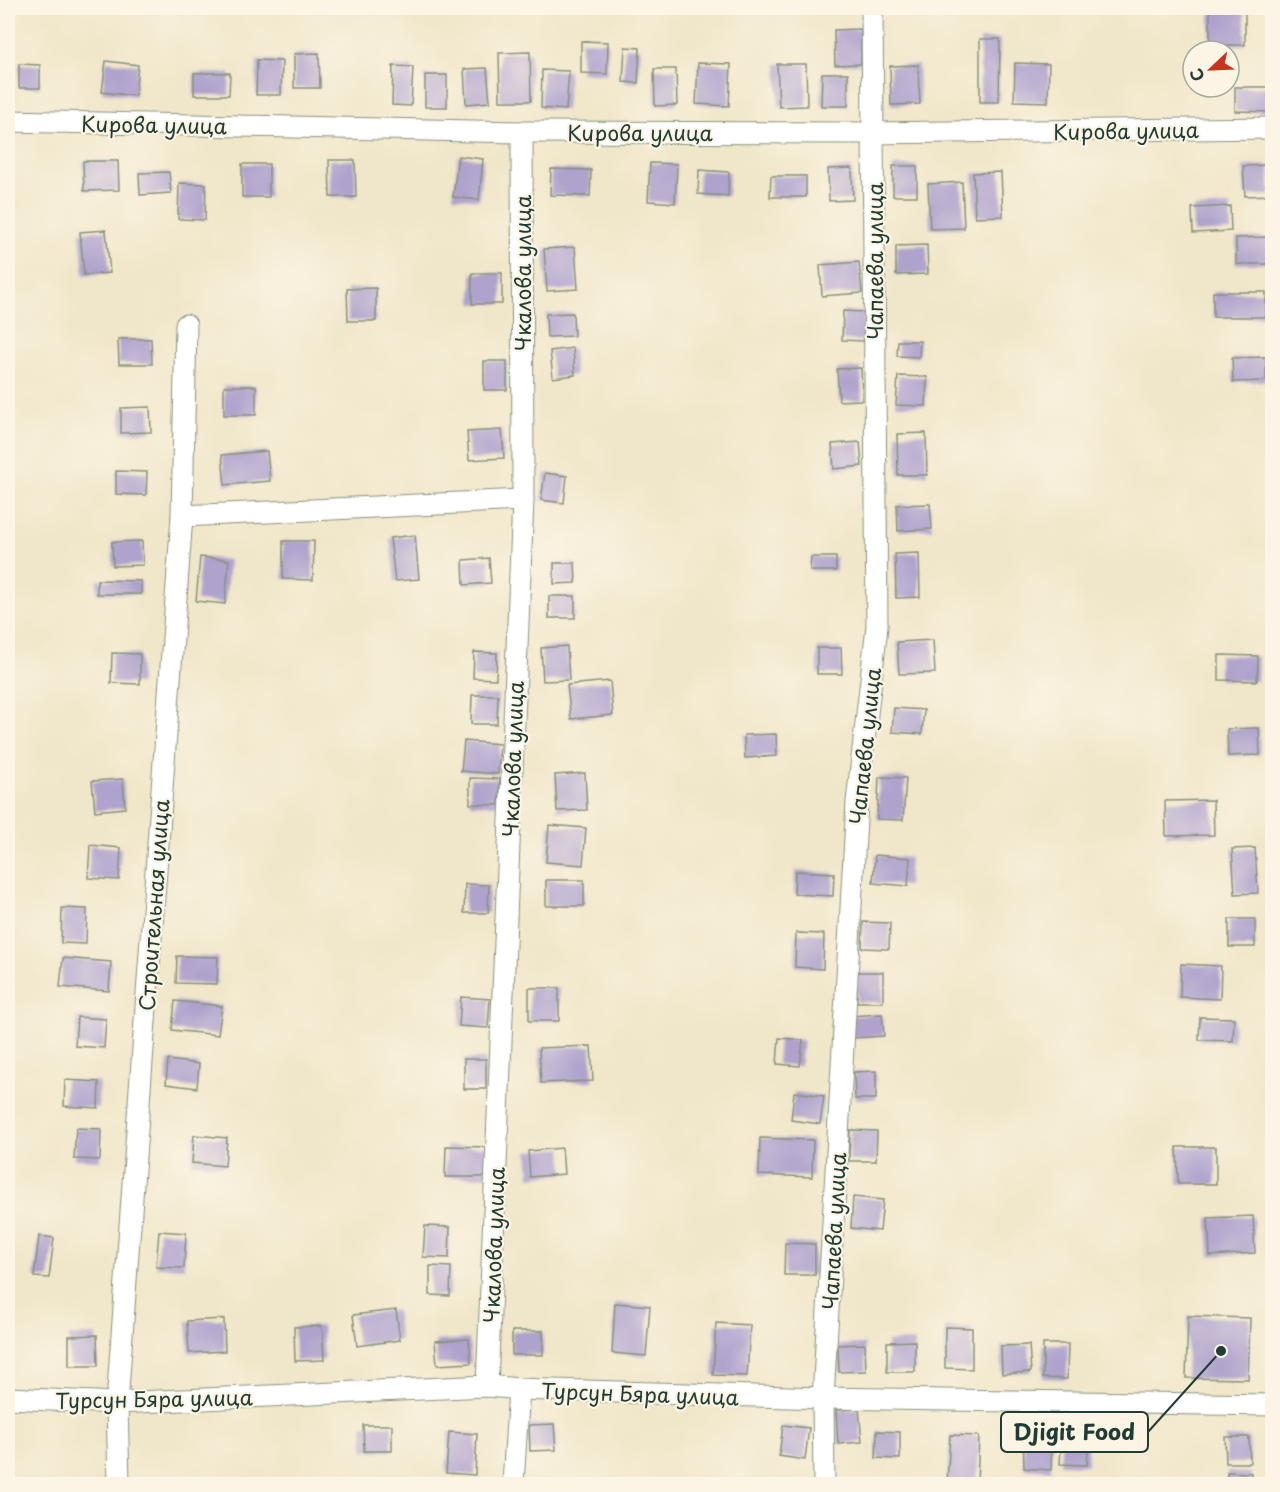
<svg xmlns="http://www.w3.org/2000/svg" width="1280" height="1492" font-family="'Playpen Sans',sans-serif">
  <rect width="100%" height="100%" fill="#fcf5e5"/>
  <filter id="ink" filterUnits="userSpaceOnUse"><feTurbulence type="fractalNoise" baseFrequency=".0167" numOctaves="2"/><feDisplacementMap in="SourceGraphic" scale="12" xChannelSelector="R" yChannelSelector="G"/><feConvolveMatrix kernelMatrix="1 2 1 2 8 2 1 2 1" color-interpolation-filters="sRGB"/></filter>
  <filter id="wash" filterUnits="userSpaceOnUse"><feTurbulence type="fractalNoise" baseFrequency=".008" numOctaves="4" result="noise"/><feDisplacementMap in="SourceGraphic" scale="24" xChannelSelector="R" yChannelSelector="G"/><feGaussianBlur stdDeviation="1.35" result="paint"/><feColorMatrix in="noise" values="0 0 0 0 0 0 0 0 0 0 0 0 0 0 0 0 0 1.4 0 .05"/><feComposite in="paint" operator="in"/></filter>
  <g filter="url(#wash)">
    <rect width="100%" height="100%" fill="#f0e6c9"/>
    <g id="blocks">
      <g fill="#afa2cd">
        <rect x="1210" y="8" width="35" height="37"/>
        <path d="M 861,29 L 861,64 L 835,65 L 834,30 Z"/>
        <path d="M 980,39 L 1000,39 L 999,102 L 980,102 Z"/>
        <path d="M 581,41 L 608,42 L 607,74 L 581,73 Z"/>
        <path d="M 625,47 L 640,48 L 638,83 L 623,82 Z"/>
        <path d="M 530,52 L 531,101 L 500,101 L 499,53 Z"/>
        <path d="M 319,53 L 320,88 L 294,88 L 294,54 Z"/>
        <path d="M 257,60 L 282,61 L 281,95 L 256,95 Z"/>
        <path d="M 106,61 L 138,65 L 135,96 L 102,92 Z"/>
        <path d="M 698,63 L 731,64 L 729,106 L 696,104 Z"/>
        <path d="M 1015,63 L 1049,64 L 1048,102 L 1014,101 Z"/>
        <path d="M 19,64 L 40,65 L 40,88 L 19,88 Z"/>
        <path d="M 777,64 L 806,64 L 807,106 L 779,107 Z"/>
        <path d="M 918,65 L 920,104 L 891,105 L 890,66 Z"/>
        <path d="M 393,66 L 413,67 L 411,106 L 392,105 Z"/>
        <path d="M 487,68 L 490,102 L 466,104 L 464,69 Z"/>
        <path d="M 654,69 L 676,69 L 677,105 L 655,106 Z"/>
        <path d="M 542,70 L 569,71 L 566,110 L 541,108 Z"/>
        <path d="M 194,73 L 230,73 L 229,95 L 194,95 Z"/>
        <path d="M 822,73 L 848,73 L 848,106 L 821,106 Z"/>
        <rect x="425" y="75" width="22" height="32"/>
        <path d="M 1235,87 L 1272,87 L 1271,112 L 1235,111 Z"/>
        <path d="M 458,156 L 483,159 L 479,200 L 453,197 Z"/>
        <path d="M 329,160 L 355,160 L 356,197 L 330,197 Z"/>
        <path d="M 83,161 L 118,161 L 119,190 L 84,191 Z"/>
        <path d="M 650,163 L 677,164 L 675,203 L 648,201 Z"/>
        <rect x="242" y="164" width="27" height="33"/>
        <path d="M 1269,165 L 1271,195 L 1245,196 L 1243,166 Z"/>
        <rect x="893" y="166" width="24" height="30"/>
        <path d="M 852,168 L 853,200 L 829,201 L 828,169 Z"/>
        <path d="M 551,169 L 591,170 L 590,196 L 550,195 Z"/>
        <path d="M 699,170 L 729,172 L 728,196 L 698,194 Z"/>
        <path d="M 169,172 L 171,193 L 140,195 L 139,173 Z"/>
        <path d="M 1001,172 L 1003,216 L 975,217 L 973,173 Z"/>
        <path d="M 771,176 L 806,176 L 806,197 L 770,197 Z"/>
        <path d="M 962,182 L 964,228 L 930,229 L 928,184 Z"/>
        <path d="M 179,183 L 206,184 L 205,220 L 178,219 Z"/>
        <path d="M 1230,206 L 1231,231 L 1193,233 L 1192,208 Z"/>
        <path d="M 106,230 L 110,273 L 84,275 L 80,232 Z"/>
        <path d="M 1271,237 L 1271,264 L 1236,264 L 1236,238 Z"/>
        <path d="M 927,245 L 928,274 L 896,275 L 896,246 Z"/>
        <path d="M 575,247 L 578,289 L 547,291 L 544,249 Z"/>
        <path d="M 859,262 L 862,293 L 822,296 L 820,265 Z"/>
        <rect x="472" y="273" width="30" height="31"/>
        <path d="M 376,288 L 376,321 L 348,321 L 347,289 Z"/>
        <rect x="1213" y="292" width="53" height="25"/>
        <path d="M 843,311 L 864,312 L 864,341 L 842,340 Z"/>
        <path d="M 573,313 L 574,336 L 547,337 L 546,314 Z"/>
        <path d="M 118,339 L 151,339 L 152,364 L 119,364 Z"/>
        <path d="M 898,341 L 920,341 L 919,357 L 897,356 Z"/>
        <path d="M 573,348 L 575,375 L 553,378 L 550,351 Z"/>
        <path d="M 1266,357 L 1266,381 L 1233,382 L 1232,358 Z"/>
        <rect x="484" y="361" width="23" height="29"/>
        <path d="M 861,368 L 862,400 L 839,401 L 837,369 Z"/>
        <path d="M 898,376 L 927,377 L 926,406 L 896,405 Z"/>
        <rect x="224" y="386" width="32" height="29"/>
        <path d="M 150,407 L 151,432 L 121,433 L 121,408 Z"/>
        <path d="M 502,430 L 504,458 L 469,460 L 467,432 Z"/>
        <path d="M 926,433 L 927,475 L 898,475 L 897,434 Z"/>
        <path d="M 860,442 L 862,466 L 834,469 L 832,444 Z"/>
        <path d="M 267,451 L 270,481 L 225,485 L 222,455 Z"/>
        <path d="M 116,471 L 147,472 L 146,495 L 116,494 Z"/>
        <path d="M 545,473 L 567,476 L 564,503 L 541,500 Z"/>
        <path d="M 930,504 L 932,529 L 898,531 L 897,505 Z"/>
        <path d="M 415,535 L 419,579 L 395,581 L 390,538 Z"/>
        <path d="M 142,541 L 143,565 L 113,566 L 112,542 Z"/>
        <path d="M 283,541 L 314,541 L 313,580 L 283,579 Z"/>
        <path d="M 919,553 L 920,597 L 896,598 L 895,554 Z"/>
        <path d="M 200,557 L 229,560 L 225,604 L 196,601 Z"/>
        <path d="M 811,557 L 836,557 L 836,571 L 810,571 Z"/>
        <path d="M 489,558 L 491,583 L 464,585 L 463,560 Z"/>
        <path d="M 554,563 L 575,563 L 576,583 L 554,584 Z"/>
        <path d="M 97,580 L 141,581 L 141,594 L 97,594 Z"/>
        <rect x="549" y="596" width="26" height="22"/>
        <path d="M 933,640 L 935,673 L 899,674 L 897,642 Z"/>
        <path d="M 567,646 L 569,680 L 543,681 L 541,648 Z"/>
        <path d="M 817,648 L 841,648 L 842,674 L 817,674 Z"/>
        <path d="M 474,652 L 497,653 L 496,679 L 473,678 Z"/>
        <path d="M 112,653 L 140,654 L 140,684 L 111,683 Z"/>
        <path d="M 1219,655 L 1258,656 L 1257,681 L 1219,680 Z"/>
        <path d="M 610,681 L 613,715 L 571,719 L 567,685 Z"/>
        <path d="M 472,695 L 498,695 L 497,724 L 471,724 Z"/>
        <path d="M 894,708 L 924,710 L 922,734 L 892,732 Z"/>
        <path d="M 1259,728 L 1260,755 L 1228,756 L 1227,729 Z"/>
        <path d="M 776,734 L 777,756 L 745,758 L 744,735 Z"/>
        <path d="M 464,741 L 500,744 L 498,774 L 461,771 Z"/>
        <path d="M 585,773 L 587,810 L 557,811 L 555,775 Z"/>
        <path d="M 879,777 L 906,778 L 903,820 L 877,819 Z"/>
        <path d="M 470,778 L 500,779 L 499,805 L 470,804 Z"/>
        <path d="M 123,779 L 125,808 L 95,811 L 92,781 Z"/>
        <path d="M 1213,800 L 1214,835 L 1166,836 L 1165,801 Z"/>
        <path d="M 549,825 L 586,828 L 583,865 L 546,862 Z"/>
        <path d="M 90,845 L 121,848 L 119,880 L 88,878 Z"/>
        <path d="M 1255,848 L 1258,893 L 1235,894 L 1232,849 Z"/>
        <path d="M 875,855 L 910,858 L 908,886 L 873,883 Z"/>
        <path d="M 795,871 L 834,873 L 833,896 L 794,894 Z"/>
        <rect x="546" y="880" width="38" height="26"/>
        <path d="M 465,884 L 489,885 L 488,913 L 464,913 Z"/>
        <path d="M 62,908 L 87,909 L 86,944 L 61,943 Z"/>
        <rect x="1229" y="919" width="26" height="28"/>
        <path d="M 863,922 L 890,923 L 889,949 L 862,948 Z"/>
        <path d="M 796,933 L 824,934 L 823,969 L 795,967 Z"/>
        <path d="M 177,956 L 218,957 L 217,984 L 176,983 Z"/>
        <path d="M 63,958 L 111,962 L 109,991 L 60,987 Z"/>
        <path d="M 1181,964 L 1221,966 L 1220,999 L 1180,997 Z"/>
        <rect x="857" y="972" width="26" height="30"/>
        <rect x="529" y="988" width="30" height="33"/>
        <path d="M 461,997 L 490,999 L 488,1028 L 459,1026 Z"/>
        <path d="M 175,1001 L 222,1006 L 218,1035 L 172,1030 Z"/>
        <path d="M 882,1014 L 884,1036 L 851,1038 L 849,1016 Z"/>
        <path d="M 77,1017 L 106,1019 L 104,1048 L 75,1046 Z"/>
        <path d="M 1200,1017 L 1234,1018 L 1233,1041 L 1199,1040 Z"/>
        <path d="M 779,1038 L 803,1040 L 800,1066 L 777,1064 Z"/>
        <path d="M 591,1046 L 593,1081 L 541,1083 L 539,1048 Z"/>
        <rect x="464" y="1059" width="22" height="30"/>
        <path d="M 168,1060 L 199,1064 L 197,1088 L 166,1084 Z"/>
        <path d="M 876,1071 L 876,1099 L 855,1099 L 854,1072 Z"/>
        <path d="M 65,1080 L 99,1082 L 98,1108 L 64,1106 Z"/>
        <path d="M 794,1092 L 824,1096 L 820,1124 L 791,1120 Z"/>
        <path d="M 76,1128 L 101,1129 L 100,1160 L 74,1159 Z"/>
        <path d="M 850,1130 L 877,1131 L 876,1161 L 849,1161 Z"/>
        <path d="M 194,1135 L 227,1138 L 225,1166 L 192,1163 Z"/>
        <path d="M 760,1138 L 813,1140 L 812,1177 L 759,1175 Z"/>
        <path d="M 446,1146 L 489,1147 L 488,1177 L 445,1177 Z"/>
        <path d="M 1177,1147 L 1216,1147 L 1216,1184 L 1178,1184 Z"/>
        <path d="M 562,1148 L 564,1174 L 530,1177 L 528,1151 Z"/>
        <path d="M 853,1197 L 883,1200 L 880,1231 L 851,1228 Z"/>
        <path d="M 1253,1216 L 1255,1253 L 1210,1256 L 1208,1218 Z"/>
        <path d="M 425,1226 L 450,1227 L 449,1258 L 423,1257 Z"/>
        <path d="M 159,1231 L 186,1233 L 184,1268 L 156,1267 Z"/>
        <path d="M 39,1236 L 54,1238 L 49,1278 L 34,1277 Z"/>
        <path d="M 785,1243 L 815,1244 L 815,1275 L 784,1275 Z"/>
        <path d="M 430,1266 L 451,1267 L 450,1296 L 430,1295 Z"/>
        <path d="M 615,1303 L 650,1306 L 646,1356 L 612,1353 Z"/>
        <path d="M 396,1310 L 400,1340 L 357,1346 L 353,1315 Z"/>
        <path d="M 1188,1316 L 1250,1318 L 1248,1379 L 1186,1378 Z"/>
        <path d="M 224,1319 L 225,1351 L 189,1353 L 187,1321 Z"/>
        <path d="M 716,1323 L 750,1325 L 747,1376 L 713,1375 Z"/>
        <path d="M 322,1326 L 324,1360 L 295,1361 L 294,1327 Z"/>
        <path d="M 945,1327 L 972,1328 L 972,1369 L 945,1368 Z"/>
        <rect x="512" y="1331" width="31" height="24"/>
        <path d="M 97,1335 L 98,1366 L 69,1366 L 69,1336 Z"/>
        <path d="M 469,1339 L 471,1363 L 437,1365 L 435,1341 Z"/>
        <path d="M 915,1341 L 915,1372 L 887,1372 L 887,1342 Z"/>
        <path d="M 865,1344 L 866,1371 L 839,1372 L 838,1345 Z"/>
        <path d="M 1043,1344 L 1068,1344 L 1067,1379 L 1043,1378 Z"/>
        <path d="M 1029,1345 L 1031,1372 L 1002,1374 L 1001,1346 Z"/>
        <path d="M 859,1409 L 862,1442 L 838,1444 L 836,1410 Z"/>
        <path d="M 554,1424 L 556,1450 L 530,1451 L 529,1425 Z"/>
        <path d="M 363,1425 L 392,1425 L 392,1451 L 364,1451 Z"/>
        <path d="M 783,1425 L 809,1428 L 805,1460 L 779,1456 Z"/>
        <path d="M 1023,1429 L 1052,1432 L 1051,1470 L 1024,1468 Z"/>
        <path d="M 877,1431 L 900,1432 L 900,1459 L 876,1458 Z"/>
        <path d="M 449,1432 L 477,1434 L 475,1475 L 446,1473 Z"/>
        <path d="M 1062,1432 L 1089,1434 L 1087,1465 L 1060,1464 Z"/>
        <path d="M 950,1435 L 979,1436 L 977,1483 L 947,1482 Z"/>
        <path d="M 1225,1437 L 1249,1437 L 1250,1463 L 1226,1463 Z"/>
        <path d="M 1227,1472 L 1251,1473 L 1251,1484 L 1227,1484 Z"/>
      </g>
    </g>
  </g>
  <g filter="url(#ink)">
    <use href="#blocks" fill-opacity="0" stroke="#88927e" stroke-width="1.5"/>
    <g fill="none" stroke-linecap="round" stroke-linejoin="round">
      <defs>
        <g id="street">
          <path d="M 8,121 L 522,132 L 873,133 L 1272,128"/>
          <path d="M 182,516 L 523,500"/>
          <path d="M 487,1386 L 523,500 L 522,132"/>
          <path d="M 8,1398 L 117,1403 L 487,1386 L 519,1389 L 823,1398 L 1272,1405"/>
          <path d="M 119,1484 L 117,1403 L 182,516 L 186,325"/>
          <path d="M 513,1484 L 519,1389"/>
          <path d="M 824,1484 L 823,1398 L 857,802 L 877,626 L 872,8"/>
        </g>
      </defs>
      <use href="#street" stroke="#88927e" stroke-width="23"/>
      <use href="#street" stroke="#fff" stroke-width="21"/>
    </g>
  </g>
  <g text-anchor="middle" dominant-baseline="central" stroke-width="4.5" stroke-linejoin="round" paint-order="stroke">
    <g font-size="21" fill="#1f3d34" stroke="#fcf5e5">
      <text transform="translate(154 124) rotate(1)">Кирова улица</text>
      <text transform="translate(1126 130) rotate(-1)">Кирова улица</text>
      <text x="640" y="132">Кирова улица</text>
      <text transform="translate(874 261) rotate(-90)">Чапаева улица</text>
      <text transform="translate(522 273) rotate(-90)">Чкалова улица</text>
      <text transform="translate(864 746) rotate(-84)">Чапаева улица</text>
      <text transform="translate(512 759) rotate(-88)">Чкалова улица</text>
      <text transform="translate(153 905) rotate(-86)">Строительная улица</text>
      <text transform="translate(833 1231) rotate(-87)">Чапаева улица</text>
      <text transform="translate(493 1245) rotate(-88)">Чкалова улица</text>
      <text transform="translate(640 1393) rotate(2)">Турсун Бяра улица</text>
      <text transform="translate(154 1398) rotate(-1)">Турсун Бяра улица</text>
    </g>
  </g>
  <path fill="none" stroke="#1f3d34" stroke-width="2" d="M1221 1351L1148 1432"/>
  <circle fill="#1f3d34" stroke="#fcf5e5" stroke-width="2" cx="1221" cy="1351" r="6"/>
  <rect fill="#fcf5e5" stroke="#1f3d34" stroke-width="2" x="1001" y="1412" width="147" height="40" rx="6"/>
  <g font-size="22" text-anchor="middle" font-weight="bold" fill="#1f3d34">
    <text x="1074" y="1440">Djigit Food</text>
  </g>
  <rect width="1280" height="1492" fill="none" stroke="#fcf5e5" stroke-width="30"/>
  <g transform="translate(1211 69) rotate(247)"><circle r="28" fill="#fcf5e5" stroke="#a4ab9e" stroke-width="1.5"/>
  <path d="M0-4.5L10 22L0 15L-10 22Z" fill="#c8321e"/>
  <text y="-9" font-size="16" font-weight="bold" text-anchor="middle" fill="#1f3d34">С</text>
  </g>
</svg>
